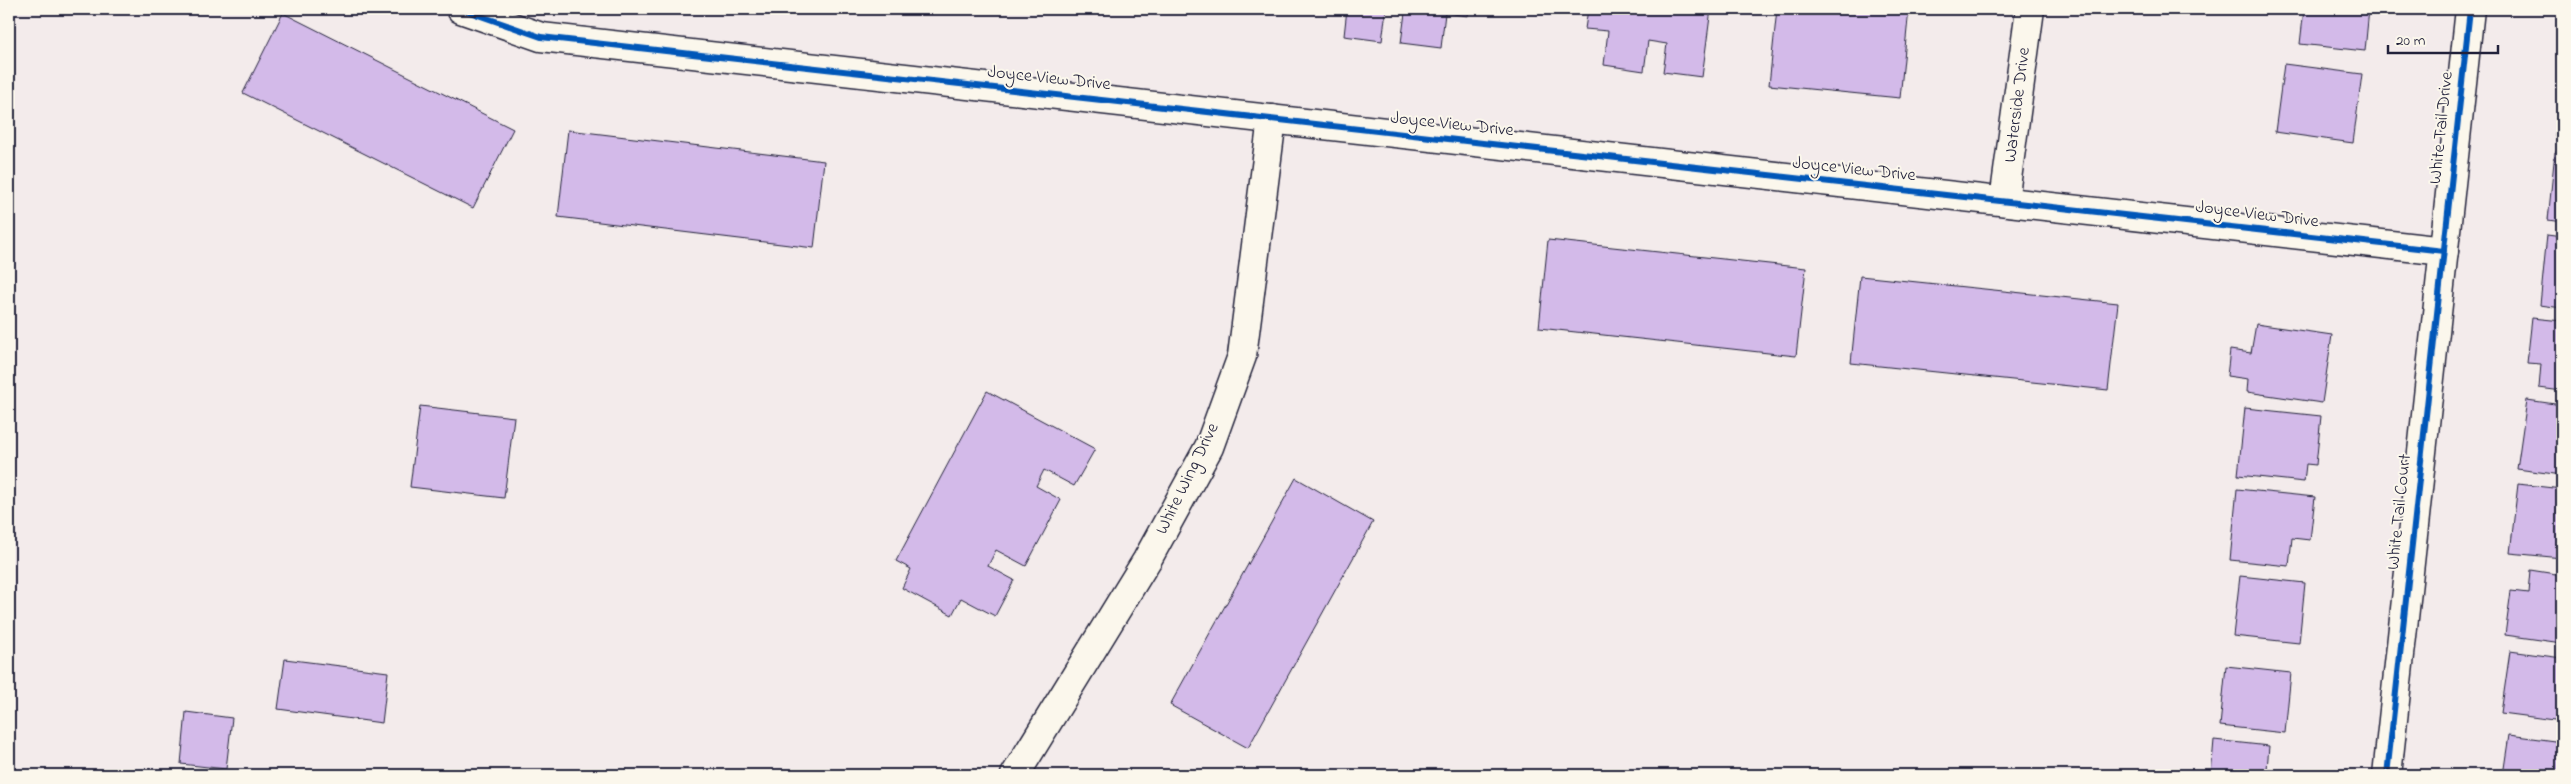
<svg xmlns="http://www.w3.org/2000/svg" width="2571" height="784" font-family="'Indie Flower',sans-serif">
  <rect width="100%" height="100%" fill="#f3ebeb"/>
  <filter id="ink" filterUnits="userSpaceOnUse"><feTurbulence type="fractalNoise" baseFrequency=".02" numOctaves="2"/><feDisplacementMap in="SourceGraphic" scale="10" xChannelSelector="R" yChannelSelector="G"/><feConvolveMatrix kernelMatrix="1 2 1 2 8 2 1 2 1" color-interpolation-filters="sRGB"/></filter>
  <g filter="url(#ink)">
    <g fill="#d3bae9" stroke="#22223b">
      <path d="M 1347,9 L 1469,9 L 1468,16 L 1445,13 L 1441,48 L 1401,43 L 1405,13 L 1386,11 L 1382,41 L 1344,36 Z"/>
      <path d="M 1588,9 L 1711,9 L 1702,77 L 1663,72 L 1667,44 L 1648,41 L 1644,71 L 1604,65 L 1608,31 L 1585,29 Z"/>
      <path d="M 1777,9 L 1909,9 L 1900,98 L 1769,85 Z"/>
      <path d="M 2304,9 L 2369,9 L 2365,51 L 2300,44 Z"/>
      <path d="M 283,13 L 513,129 L 473,208 L 243,93 Z"/>
      <path d="M 2284,64 L 2362,74 L 2353,143 L 2275,132 Z"/>
      <path d="M 2562,72 L 2562,138 L 2555,137 Z"/>
      <path d="M 568,130 L 824,161 L 814,248 L 558,217 Z"/>
      <path d="M 2555,152 L 2562,153 L 2562,222 L 2548,220 Z"/>
      <path d="M 2547,235 L 2562,237 L 2562,308 L 2540,305 Z"/>
      <path d="M 1548,240 L 1806,268 L 1796,356 L 1539,328 Z"/>
      <path d="M 1860,276 L 2118,303 L 2108,390 L 1851,363 Z"/>
      <path d="M 2532,318 L 2562,321 L 2562,391 L 2539,388 L 2541,364 L 2527,363 Z"/>
      <path d="M 2256,324 L 2332,335 L 2322,403 L 2247,392 L 2248,379 L 2227,376 L 2230,350 L 2251,353 Z"/>
      <path d="M 987,391 L 1095,449 L 1074,486 L 1044,470 L 1036,486 L 1061,500 L 1026,566 L 996,550 L 988,566 L 1014,580 L 995,616 L 961,598 L 952,615 L 902,588 L 911,569 L 896,561 Z"/>
      <path d="M 2527,400 L 2562,405 L 2562,475 L 2517,469 Z"/>
      <path d="M 420,406 L 514,417 L 504,498 L 410,487 Z"/>
      <path d="M 2245,408 L 2321,416 L 2316,465 L 2306,464 L 2304,482 L 2238,475 Z"/>
      <path d="M 1296,478 L 1373,522 L 1248,748 L 1170,705 Z"/>
      <path d="M 2518,484 L 2562,489 L 2562,558 L 2510,553 Z"/>
      <path d="M 2237,489 L 2315,497 L 2310,540 L 2292,538 L 2289,566 L 2230,560 Z"/>
      <path d="M 2530,570 L 2562,575 L 2562,643 L 2505,635 L 2511,591 L 2528,593 Z"/>
      <path d="M 2240,576 L 2305,583 L 2299,643 L 2233,636 Z"/>
      <path d="M 2510,651 L 2562,658 L 2562,721 L 2501,713 Z"/>
      <path d="M 285,659 L 388,672 L 382,723 L 278,709 Z"/>
      <path d="M 2226,666 L 2291,673 L 2285,733 L 2220,726 Z"/>
      <path d="M 186,712 L 232,718 L 226,769 L 181,764 Z"/>
      <path d="M 2509,735 L 2562,742 L 2562,775 L 2503,775 Z"/>
      <path d="M 2214,740 L 2269,746 L 2267,769 L 2283,770 L 2283,775 L 2211,775 Z"/>
    </g>
    <g fill="none" stroke-linecap="round" stroke-linejoin="round">
      <defs>
        <g id="minor">
          <path d="M 461,9 L 541,37 L 2444,251"/>
          <path d="M 2004,201 L 2030,9"/>
          <path d="M 1015,775 L 1147,560 L 1209,447 L 1242,356 L 1272,119"/>
          <path d="M 2387,775 L 2470,9"/>
        </g>
      </defs>
      <use href="#minor" stroke="#22223b" stroke-width="31"/>
      <use href="#minor" stroke="#fbf7ec" stroke-width="28"/>
      <defs>
        <g id="cycleway">
          <path d="M 461,9 L 541,37 L 2444,251"/>
          <path d="M 2387,775 L 2470,9"/>
        </g>
      </defs>
      <use href="#cycleway" stroke="#fbf7ec" stroke-width="9"/>
      <use href="#cycleway" stroke="#0057b8" stroke-width="6"/>
    </g>
  </g>
  <g text-anchor="middle" dominant-baseline="central" stroke-width="4" stroke-linejoin="round" paint-order="stroke">
    <g font-size="18" fill="#22223b" stroke="#fbf7ec">
      <text transform="translate(1049 79) rotate(6)">Joyce View Drive</text>
      <text transform="translate(2018 105) rotate(-83)">Waterside Drive</text>
      <text transform="translate(1452 125) rotate(6)">Joyce View Drive</text>
      <text transform="translate(2442 128) rotate(-84)">White Tail Drive</text>
      <text transform="translate(1854 170) rotate(6)">Joyce View Drive</text>
      <text transform="translate(2257 215) rotate(7)">Joyce View Drive</text>
      <text transform="translate(1188 479) rotate(-64)">White Wing Drive</text>
      <text transform="translate(2400 512) rotate(-84)">White Tail Court</text>
    </g>
  </g>
  <rect width="2571" height="784" fill="none" stroke="#fbf7ec" stroke-width="30"/>
  <rect x="15" y="15" width="2541" height="754" fill="none" stroke="#22223b" stroke-width="2" filter="url(#ink)"/>
  <path d="M2388 45v8h110v-8" fill="none" stroke="#22223b" stroke-width="2.5"/>
  <text x="2396" y="45" font-size="15" fill="#22223b" stroke="#fbf7ec" stroke-width="4" paint-order="stroke">20 m</text>
</svg>
